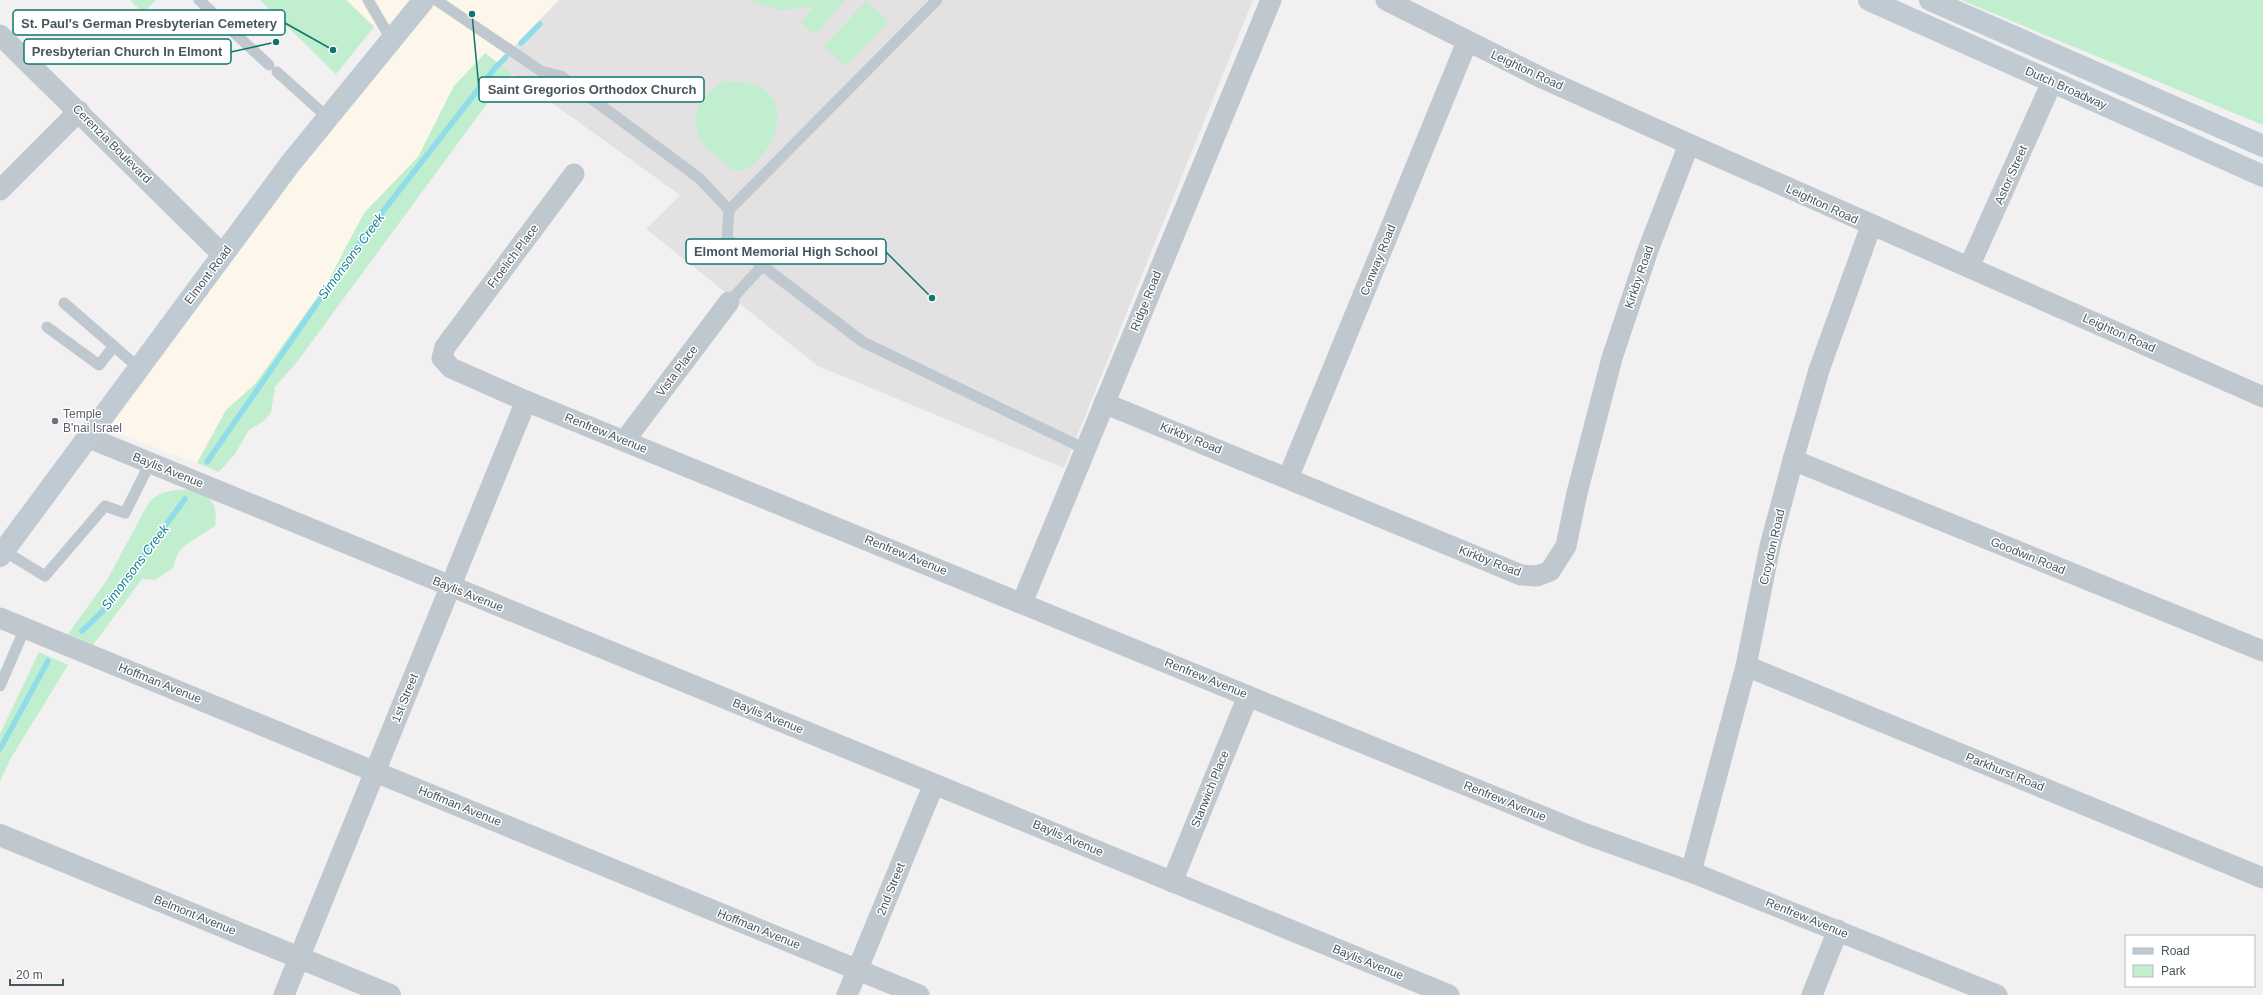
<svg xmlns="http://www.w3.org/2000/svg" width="2263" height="995" font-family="Helvetica,sans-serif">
  <rect width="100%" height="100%" fill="#f2f0f0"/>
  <path fill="#fcf6eb" d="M 346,0 L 559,0 L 498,64 L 485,53 L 454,86 L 418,157 L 364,213 L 326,285 L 255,384 L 226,410 L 197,463 L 101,428 L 389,39 Z"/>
  <path fill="#e3e1e2" d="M 559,0 L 1253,0 L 1064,468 L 818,366 L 646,229 L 680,195 L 498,64 Z"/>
  <g fill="#c1eecf">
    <path d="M 130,0 L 156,0 L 143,13 Z"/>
    <path d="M 260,0 L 346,0 L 374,27 L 336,74 Z"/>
    <path d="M 747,0 L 845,0 L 815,35 L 801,22 L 814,7 L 780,10 Z"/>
    <path d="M 1961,0 L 2263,0 L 2263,125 Z"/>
    <path d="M 866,1 L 889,21 L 846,66 L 824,47 Z"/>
    <path d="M 485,53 L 512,74 L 483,109 L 297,362 L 275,387 L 271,412 L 264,421 L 249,430 L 235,454 L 219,472 L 197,463 L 226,410 L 255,384 L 326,285 L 364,213 L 418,157 L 454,86 Z"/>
    <path d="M 725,81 C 758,81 783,91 776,129 C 774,141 768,148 760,157 C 754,163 749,170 740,171 C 731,171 724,163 718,157 C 712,152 704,147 700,140 C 687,113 703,94 725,81 Z"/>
    <path d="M 200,489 C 213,503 218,505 215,526 L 184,546 L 177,555 L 173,568 L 155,580 L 142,579 L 93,645 L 68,634 L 107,580 L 149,502 C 163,488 181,490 200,489 Z"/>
    <path d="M 39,652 L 68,665 L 11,758 L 0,781 L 0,734 Z"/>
  </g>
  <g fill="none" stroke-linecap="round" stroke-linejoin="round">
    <g stroke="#90dde9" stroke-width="5.5">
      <path d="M 521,43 L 540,24"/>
      <path d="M 207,462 L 366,233 L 495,68 L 506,57"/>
      <path d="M 82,631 L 101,613 L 185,499"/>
      <path d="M 0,749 L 48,661"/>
    </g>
    <g stroke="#bfc8ce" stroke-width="11">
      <path d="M 199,0 L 269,65"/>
      <path d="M 368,0 L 391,39"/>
      <path d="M 436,0 L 541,71 L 561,76 L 699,178 L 729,210 L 727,239 L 863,342 L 1085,449"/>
      <path d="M 277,72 L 327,117"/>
      <path d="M 729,210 L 937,0"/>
      <path d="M 729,302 L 763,265"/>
      <path d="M 64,303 L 139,368"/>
      <path d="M 47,327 L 99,365 L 114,346"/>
      <path d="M 4,551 L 45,576 L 105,506 L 125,513 L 150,463"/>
      <path d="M 0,686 L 25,628"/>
    </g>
    <g stroke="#bfc8ce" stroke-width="21">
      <path d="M 1386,0 L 1542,78 L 1689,144 L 2263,397"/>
      <path d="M 0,35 L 223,255"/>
      <path d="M 574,174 L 445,347 L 442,358 L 451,368 L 526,401 L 1583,833 L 1691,872 L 1997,995"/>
      <path d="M 0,190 L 79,111"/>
      <path d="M 1969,267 L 2052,82"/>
      <path d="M 1104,403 L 1521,575 L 1537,576 L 1550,571 L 1566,546 L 1577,493 L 1612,358 L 1648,250 L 1689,144"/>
      <path d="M 87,437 L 1449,995"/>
      <path d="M 625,440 L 729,302"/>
      <path d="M 1793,460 L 2263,651"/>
      <path d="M 1288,478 L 1467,42"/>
      <path d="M 1022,603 L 1271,0"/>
      <path d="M 0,618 L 919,995"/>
      <path d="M 1746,666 L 2263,878"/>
      <path d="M 1691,872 L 1746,666 L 1770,546 L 1793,460 L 1819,370 L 1871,226"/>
      <path d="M 1172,882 L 1248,696"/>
      <path d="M 284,995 L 526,401"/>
      <path d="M 847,995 L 934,784"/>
      <path d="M 1812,995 L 1838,930"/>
    </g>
    <path stroke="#bfc8ce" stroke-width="22" d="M 0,835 L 390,995"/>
    <g stroke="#bfcad3" stroke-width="22">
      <path d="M 1869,0 L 2263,176"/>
      <path d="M 1930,0 L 2263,146"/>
      <path d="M 0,556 L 290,164 L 424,0"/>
    </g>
  </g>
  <circle fill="#6b7280" stroke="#fff" stroke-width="1.5" cx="55" cy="421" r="4"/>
  <g text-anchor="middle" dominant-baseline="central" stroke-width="3" stroke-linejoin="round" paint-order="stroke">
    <g font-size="12" fill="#49555d" stroke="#fff">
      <text transform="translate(1527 70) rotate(25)">Leighton Road</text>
      <text transform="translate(2066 88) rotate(24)">Dutch Broadway</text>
      <text transform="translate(112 144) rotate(45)">Cerenzia Boulevard</text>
      <text transform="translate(2011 175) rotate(-66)">Astor Street</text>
      <text transform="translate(1822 204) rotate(25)">Leighton Road</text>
      <text transform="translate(513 256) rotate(-53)">Froelich Place</text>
      <text transform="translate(1378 260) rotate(-68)">Conway Road</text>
      <text transform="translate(208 275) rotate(-53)">Elmont Road</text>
      <text transform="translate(1639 277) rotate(-71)">Kirkby Road</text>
      <text transform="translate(1146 301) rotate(-68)">Ridge Road</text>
      <text transform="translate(2119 333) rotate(24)">Leighton Road</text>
      <text transform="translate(677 371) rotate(-53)">Vista Place</text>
      <text transform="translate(606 433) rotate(22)">Renfrew Avenue</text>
      <text transform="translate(1191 438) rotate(22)">Kirkby Road</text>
      <text transform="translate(168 470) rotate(22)">Baylis Avenue</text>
      <text transform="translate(1772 547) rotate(-77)">Croydon Road</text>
      <text transform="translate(906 555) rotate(22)">Renfrew Avenue</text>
      <text transform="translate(2028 556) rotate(22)">Goodwin Road</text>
      <text transform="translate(1490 561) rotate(21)">Kirkby Road</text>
      <text transform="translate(468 594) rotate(22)">Baylis Avenue</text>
      <text transform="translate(1206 678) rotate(22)">Renfrew Avenue</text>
      <text transform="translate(160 683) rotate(22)">Hoffman Avenue</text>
      <text transform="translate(405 698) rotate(-68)">1st Street</text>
      <text transform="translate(768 716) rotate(22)">Baylis Avenue</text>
      <text transform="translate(2005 772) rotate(22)">Parkhurst Road</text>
      <text transform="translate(1210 789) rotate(-68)">Stanwich Place</text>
      <text transform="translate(1505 801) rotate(22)">Renfrew Avenue</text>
      <text transform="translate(460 806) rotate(22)">Hoffman Avenue</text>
      <text transform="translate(1068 838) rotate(23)">Baylis Avenue</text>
      <text transform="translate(891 889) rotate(-68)">2nd Street</text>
      <text transform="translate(195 915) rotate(22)">Belmont Avenue</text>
      <text transform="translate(1807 918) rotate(22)">Renfrew Avenue</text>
      <text transform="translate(759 929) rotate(22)">Hoffman Avenue</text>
      <text transform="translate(1368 962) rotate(22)">Baylis Avenue</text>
    </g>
    <g font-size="12" fill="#5b616d" stroke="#fff" text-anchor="start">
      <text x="63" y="414">Temple<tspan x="63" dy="14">B'nai Israel</tspan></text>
    </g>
    <g font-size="13" font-style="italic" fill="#127f90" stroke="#fff">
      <text transform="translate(351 256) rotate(-54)">Simonsons Creek</text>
      <text transform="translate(135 567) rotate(-53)">Simonsons Creek</text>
    </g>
  </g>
  <path fill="none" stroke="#0f766e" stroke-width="1.5" d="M333 50L285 23M276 42L231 52M472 14L479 89M932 298L886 252"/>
  <g fill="#0f766e" stroke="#fff" stroke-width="1.5">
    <circle cx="333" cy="50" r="4"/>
    <circle cx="276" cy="42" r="4"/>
    <circle cx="472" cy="14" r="4"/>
    <circle cx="932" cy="298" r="4"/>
  </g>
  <g fill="#fff" stroke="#0f766e" stroke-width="1.5">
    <rect x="13" y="10" width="272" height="25" rx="4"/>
    <rect x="24" y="39" width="207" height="25" rx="4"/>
    <rect x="479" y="77" width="225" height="25" rx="4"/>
    <rect x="686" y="239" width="200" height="25" rx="4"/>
  </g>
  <g font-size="13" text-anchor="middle" font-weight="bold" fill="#49555d">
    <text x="149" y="28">St. Paul's German Presbyterian Cemetery</text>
    <text x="127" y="56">Presbyterian Church In Elmont</text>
    <text x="592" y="94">Saint Gregorios Orthodox Church</text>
    <text x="786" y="256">Elmont Memorial High School</text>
  </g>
  <rect x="2125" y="935" width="130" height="52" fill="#ffffff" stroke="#b6bbbe"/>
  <rect x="2133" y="948" width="20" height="6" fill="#bfcad3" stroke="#b6bbbe"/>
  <text x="2161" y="955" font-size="12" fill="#49555d">Road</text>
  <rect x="2133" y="965" width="20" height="12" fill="#c1eecf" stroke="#b6bbbe"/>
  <text x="2161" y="975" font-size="12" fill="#49555d">Park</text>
  <path d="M10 979v6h53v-6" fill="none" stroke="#49555d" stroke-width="2"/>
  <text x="16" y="979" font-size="12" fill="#49555d" stroke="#ffffff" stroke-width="3" paint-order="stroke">20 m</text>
</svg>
